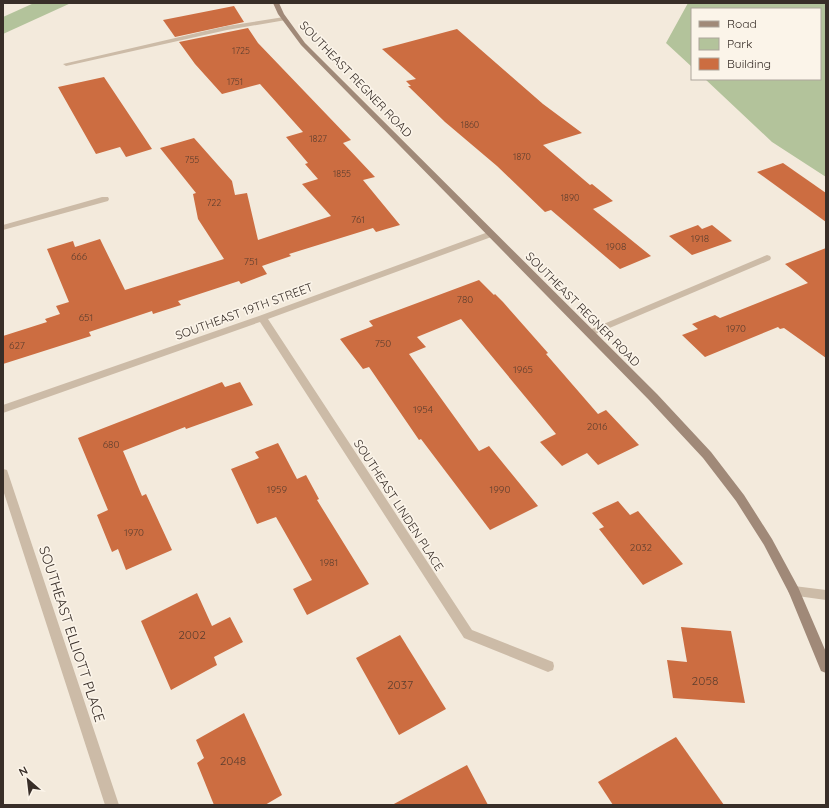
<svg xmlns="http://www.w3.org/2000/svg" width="829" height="808" font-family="Quicksand,sans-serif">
  <rect width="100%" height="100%" fill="#f3eadc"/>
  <g fill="#b3c39b">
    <path d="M 34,3 L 71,3 L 3,34 L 3,17 Z"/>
    <path d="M 688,3 L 826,3 L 826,177 L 772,142 L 705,79 L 820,79 L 820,9 L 692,9 L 692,67 L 666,43 Z"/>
  </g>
  <g fill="#cc6d41">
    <path d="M 234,6 L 244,22 L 175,37 L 163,20 Z"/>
    <path d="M 248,28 L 258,43 L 351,140 L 343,143 L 375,177 L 363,180 L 400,225 L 376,232 L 373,228 L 289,254 L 291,256 L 262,266 L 267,274 L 241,284 L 239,281 L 178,301 L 181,305 L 153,314 L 152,311 L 89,332 L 91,336 L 3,364 L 3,336 L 47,322 L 45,319 L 60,314 L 56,306 L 69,302 L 47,249 L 73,241 L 75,247 L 100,239 L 125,290 L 224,259 L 198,219 L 193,194 L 196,193 L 160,148 L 194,138 L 232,181 L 235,195 L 247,193 L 258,240 L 331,216 L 302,184 L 318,179 L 305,164 L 308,163 L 286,137 L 303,132 L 260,84 L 222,94 L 195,64 L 179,42 Z"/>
    <path d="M 457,29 L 543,104 L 582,133 L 543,145 L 590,185 L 592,184 L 613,201 L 593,209 L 651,256 L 620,269 L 551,210 L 545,212 L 497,166 L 445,122 L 408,86 L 411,86 L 406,81 L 416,79 L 382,49 Z"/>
    <path d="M 104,77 L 152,149 L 126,157 L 120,147 L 96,154 L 58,87 Z"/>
    <path d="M 783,163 L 826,193 L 826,222 L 757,172 Z"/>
    <path d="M 698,225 L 702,229 L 712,225 L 732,241 L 692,255 L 669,236 Z"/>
    <path d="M 826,248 L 826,358 L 784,328 L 780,329 L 778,327 L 705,357 L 682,335 L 698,329 L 692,324 L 715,315 L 720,318 L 808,283 L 785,264 Z"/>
    <path d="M 479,280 L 494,295 L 495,294 L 503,302 L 548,353 L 546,354 L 598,414 L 606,410 L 639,445 L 598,465 L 587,453 L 562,466 L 540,442 L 556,434 L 461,319 L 417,337 L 426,347 L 409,354 L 479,451 L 489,446 L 538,506 L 490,530 L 421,439 L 419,440 L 369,367 L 363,369 L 340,339 L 373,326 L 369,321 Z"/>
    <path d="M 222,382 L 225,387 L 240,382 L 253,405 L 186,429 L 185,427 L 123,451 L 142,496 L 146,494 L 172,550 L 126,570 L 118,549 L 112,552 L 97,515 L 108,510 L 78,438 Z"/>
    <path d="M 278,443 L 297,479 L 306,475 L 319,499 L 317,500 L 369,584 L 307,615 L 293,589 L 312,580 L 276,517 L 257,524 L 231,469 L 259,458 L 255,452 Z"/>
    <path d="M 618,501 L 630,515 L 638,511 L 683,564 L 643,585 L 599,529 L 604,527 L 592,513 Z"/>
    <path d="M 197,593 L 212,626 L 230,617 L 243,642 L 214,657 L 217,665 L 171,690 L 141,621 Z"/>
    <path d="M 681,627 L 731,631 L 745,703 L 673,698 L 667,660 L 687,662 Z"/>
    <path d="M 400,635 L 446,709 L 399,735 L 356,658 Z"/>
    <path d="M 244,713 L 282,795 L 265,805 L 214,805 L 197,763 L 204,758 L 196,740 Z"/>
    <path d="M 676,737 L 724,805 L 613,805 L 598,782 Z"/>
    <path d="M 467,765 L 488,805 L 392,805 Z"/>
  </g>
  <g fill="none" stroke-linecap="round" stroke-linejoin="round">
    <g fill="#ccbba7" fill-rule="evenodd">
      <path d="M 284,17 L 286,18 L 286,20 L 227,30 L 66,66 L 63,64 L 227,26 Z"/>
      <path d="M 767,255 L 770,256 L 771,258 L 770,260 L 593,335 L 590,336 L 585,333 L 587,331 Z"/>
    </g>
    <g fill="#ccbba7" fill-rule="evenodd">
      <path d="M 102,197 L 108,197 L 109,199 L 108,201 L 3,230 L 3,225 Z"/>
      <path d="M 491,231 L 495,234 L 494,236 L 268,319 L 472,630 L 553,662 L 554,666 L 553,670 L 548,672 L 464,638 L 260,322 L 3,413 L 3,405 L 259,316 Z"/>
      <path d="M 3,469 L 7,470 L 8,473 L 119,805 L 105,805 L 3,490 Z"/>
      <path d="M 794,586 L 826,590 L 826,600 L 790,595 L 788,591 L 790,587 Z"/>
    </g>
    <path fill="#a08978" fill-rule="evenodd" d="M 273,3 L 279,3 L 284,14 L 305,43 L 657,394 L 711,452 L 744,495 L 772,539 L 798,587 L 826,652 L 826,673 L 821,671 L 789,593 L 764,545 L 736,501 L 703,458 L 649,400 L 301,45 L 278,14 Z"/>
  </g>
  <g text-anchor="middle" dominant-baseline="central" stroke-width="3.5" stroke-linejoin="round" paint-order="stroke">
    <g font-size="9" fill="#5d3e2e">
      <text x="241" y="50">1725</text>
      <text x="235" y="81">1751</text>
      <text x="470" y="124">1860</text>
      <text x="318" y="138">1827</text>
      <text x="522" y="156">1870</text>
      <text x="192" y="159">755</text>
      <text x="342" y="173">1855</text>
      <text x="570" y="197">1890</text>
      <text x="214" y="202">722</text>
    </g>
    <g font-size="10" fill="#5d3e2e">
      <text x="358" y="219">761</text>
      <text x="700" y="238">1918</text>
      <text x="616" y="246">1908</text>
      <text x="79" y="256">666</text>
      <text x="251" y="261">751</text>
      <text x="465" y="299">780</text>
      <text x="86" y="317">651</text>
      <text x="736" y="328">1970</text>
      <text x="383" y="343">750</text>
      <text x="17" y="345">627</text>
      <text x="523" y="369">1965</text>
      <text x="423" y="409">1954</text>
      <text x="597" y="426">2016</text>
      <text x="111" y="444">680</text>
      <text x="277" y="489">1959</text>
      <text x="500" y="489">1990</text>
      <text x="134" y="532">1970</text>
      <text x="641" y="547">2032</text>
      <text x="329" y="562">1981</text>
    </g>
    <g font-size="12" fill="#382e28" stroke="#fbf4e9">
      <text transform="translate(356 79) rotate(46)">SOUTHEAST REGNER ROAD</text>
      <text transform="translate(583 309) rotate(45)">SOUTHEAST REGNER ROAD</text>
      <text transform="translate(244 311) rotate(-20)">SOUTHEAST 19TH STREET</text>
      <text transform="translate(399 505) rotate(57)">SOUTHEAST LINDEN PLACE</text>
    </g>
    <g font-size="12" fill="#5d3e2e">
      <text x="192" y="634">2002</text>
      <text x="705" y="680">2058</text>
      <text x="400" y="684">2037</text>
      <text x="233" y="760">2048</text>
    </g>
    <g font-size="14" fill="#382e28" stroke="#fbf4e9">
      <text transform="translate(72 634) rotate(72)">SOUTHEAST ELLIOTT PLACE</text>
    </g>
  </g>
  <rect width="829" height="808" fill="none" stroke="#382e28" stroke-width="8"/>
  <rect x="691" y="8" width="130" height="72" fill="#fbf4e9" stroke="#ada59c"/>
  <rect x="699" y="21" width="20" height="6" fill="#a08978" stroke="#ada59c"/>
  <text x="727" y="28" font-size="12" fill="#382e28">Road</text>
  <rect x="699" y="38" width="20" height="12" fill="#b3c39b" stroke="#ada59c"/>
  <text x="727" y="48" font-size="12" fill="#382e28">Park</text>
  <rect x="699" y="58" width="20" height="12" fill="#cc6d41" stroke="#ada59c"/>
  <text x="727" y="68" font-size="12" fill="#382e28">Building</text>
  <g transform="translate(28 780) rotate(332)" stroke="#fbf4e9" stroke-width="3" paint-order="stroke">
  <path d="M0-3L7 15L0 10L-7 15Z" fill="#382e28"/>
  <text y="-6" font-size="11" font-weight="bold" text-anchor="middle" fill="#382e28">N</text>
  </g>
</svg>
